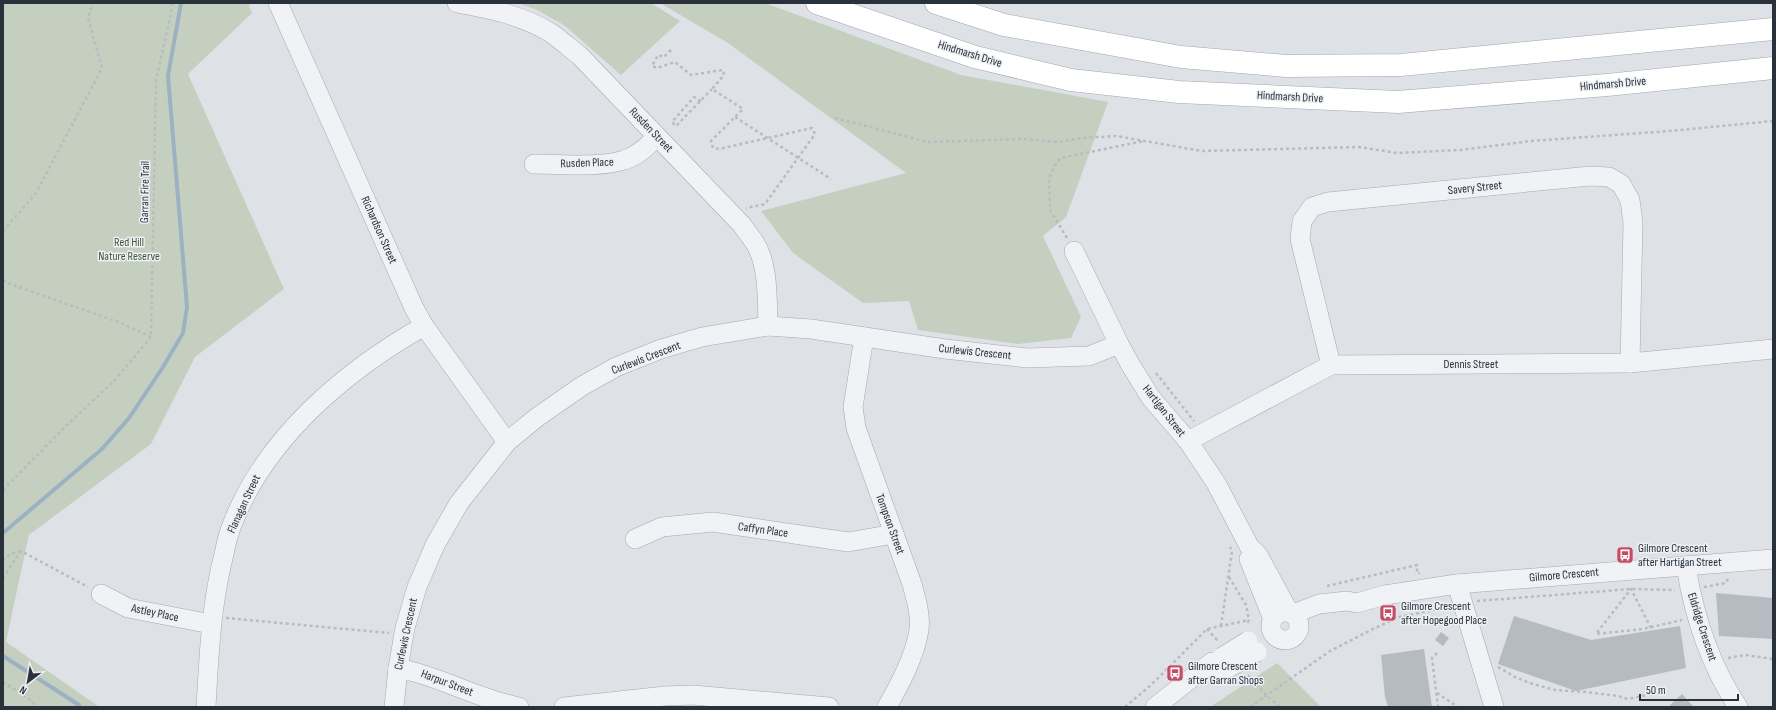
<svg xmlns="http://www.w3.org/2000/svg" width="1776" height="710" font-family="'Sofia Sans Condensed',sans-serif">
  <rect width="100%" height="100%" fill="#dee2e6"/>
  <g fill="#c5cfc0">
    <path d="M 3,3 L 252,3 L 249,6 L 252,13 L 188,74 L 284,289 L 195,357 L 151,444 L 29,535 L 28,539 L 6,642 L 98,706 L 97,707 L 3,707 Z"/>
    <path d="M 518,3 L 651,3 L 680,21 L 621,75 L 564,25 L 537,10 Z"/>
    <path d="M 660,3 L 765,3 L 961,75 L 1108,102 L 1066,217 L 1043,236 L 1081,317 L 1071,338 L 1018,344 L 918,330 L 909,301 L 863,303 L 793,253 L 761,211 L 906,173 L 728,43 Z"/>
    <path d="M 1277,663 L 1321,707 L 1210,707 Z"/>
  </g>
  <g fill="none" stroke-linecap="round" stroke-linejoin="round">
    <g stroke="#9cb2c3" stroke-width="4">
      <path d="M 3,533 L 102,449 L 129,418 L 163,367 L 183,333 L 187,307 L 168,76 L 181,3"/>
      <path d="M 3,656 L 79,705"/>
    </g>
  </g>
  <g fill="#b6bbc2">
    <path d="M 1716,593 L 1773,598 L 1773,639 L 1719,636 Z"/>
    <path d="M 1514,616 L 1591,640 L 1680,626 L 1686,668 L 1576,691 L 1498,664 Z"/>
    <path d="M 1441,632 L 1449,638 L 1443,646 L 1435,640 Z"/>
    <path d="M 1424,649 L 1432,707 L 1388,707 L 1385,697 L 1381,655 Z"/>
    <path d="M 1682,694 L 1694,707 L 1668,707 Z"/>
  </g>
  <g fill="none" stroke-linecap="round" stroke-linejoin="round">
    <defs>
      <g id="minor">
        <path d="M 278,3 L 414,308 L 424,326 L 507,442"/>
        <path d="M 457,3 C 490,9 522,15 551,33 C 561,40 571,49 580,56 L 742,225 C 746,231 751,237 755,243 C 769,266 767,300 768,326"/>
        <path d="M 534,164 C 561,164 599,168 624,160 C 638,156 647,146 657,137"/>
        <path d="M 1074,251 L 1119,344 L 1130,364 L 1151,398 L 1188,441 L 1216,483 L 1249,546 L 1258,555 L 1289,612"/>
        <path d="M 864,337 L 853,407 L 856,428 L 912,584 C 916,599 921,615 919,630 C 915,656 900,684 887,707"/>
        <path d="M 1331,365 L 1300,239 L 1302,221 L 1312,207 L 1328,202 L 1590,176 L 1609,177 L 1621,184 L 1630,200 L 1633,223 L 1630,363"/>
        <path d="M 1188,441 L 1331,365 L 1630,363 L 1773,349"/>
        <path d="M 635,539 L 662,527 L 713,522 L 848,542 L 894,534"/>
        <path d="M 1249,559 L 1273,619"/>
        <path d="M 1686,566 C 1694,616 1710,665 1738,707"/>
        <path d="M 1457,584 L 1494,707"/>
        <path d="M 101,594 L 128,608 L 211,624"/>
        <circle cx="1285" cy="626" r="14"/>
        <path d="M 1293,614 L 1319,604 L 1347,601 L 1357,603 L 1385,595 L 1457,584 L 1773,559"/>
        <path d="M 398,668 C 440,676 477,699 519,707"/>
        <path d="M 206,707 C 209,655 211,604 224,554 C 226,544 228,534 232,525 C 265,438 345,371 424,326"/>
        <path d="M 394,707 L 398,668 L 405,628 L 417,587 L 435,545 L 459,503 L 507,442 L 536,418 L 582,386 L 616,367 L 661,349 L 702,337 L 768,326 L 811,329 L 945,349 L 1027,358 L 1089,356 L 1119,344"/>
        <path d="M 564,707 L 665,696 L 693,695 L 829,707"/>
        <path d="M 1155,707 L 1212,662"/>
      </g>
      <g id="major">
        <path d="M 817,3 L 975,57 L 1071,80 L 1179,92 L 1398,102 L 1607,85 L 1773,68"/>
        <path d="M 936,3 L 1004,25 L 1181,57 L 1286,66 L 1401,65 L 1773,29"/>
      </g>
    </defs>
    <use href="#minor" stroke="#a4a9af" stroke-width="20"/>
    <use href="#major" stroke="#9ea7b1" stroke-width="23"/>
    <g stroke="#b8bcc1" stroke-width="2.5" stroke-dasharray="3 3" stroke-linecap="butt">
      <path d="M 671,50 L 664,57 L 658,55 L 652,66 L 657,68 L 675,62 L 691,75 L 723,70 L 724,75 L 712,89 L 743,109 L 711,141 L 713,148 L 719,149 L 812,128 L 815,134 L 765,204 L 746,208"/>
      <path d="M 701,101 L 694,97 L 672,122 L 676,126 L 712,89"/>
      <path d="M 735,117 L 831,179"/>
      <path d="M 835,118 L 928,142 L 1023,139 L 1058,142 L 1083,138 L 1116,136 L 1202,151 L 1359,147 L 1397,153 L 1460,150 L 1531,141 L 1670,131 L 1773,121"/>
      <path d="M 3,231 L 36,193 L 102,68 L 88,18 L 93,3"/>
      <path d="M 1067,238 L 1050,210 L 1049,178 L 1057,161 L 1065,157 L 1144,141"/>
      <path d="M 3,280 L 10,284 L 121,323 L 151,337"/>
      <path d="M 1156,373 L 1194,421"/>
      <path d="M 3,490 L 65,427 L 114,381 L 151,337 L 156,81 L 173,3"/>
      <path d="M 3,561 L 10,554 L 21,551"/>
      <path d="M 1229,577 L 1246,605 L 1249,620 L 1246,625"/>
      <path d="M 3,578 L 21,551 L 88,587"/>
      <path d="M 1327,586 L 1417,565 L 1417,573 L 1420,573"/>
      <path d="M 1704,587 L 1726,583 L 1728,579"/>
      <path d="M 1477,601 L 1631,589 L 1675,590"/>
      <path d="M 226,618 L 389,633"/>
      <path d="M 1221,626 L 1232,551 L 1230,547"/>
      <path d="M 1651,628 L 1631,589 L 1596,634 L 1643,629 L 1682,620"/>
      <path d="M 1207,629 L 1218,641"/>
      <path d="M 1437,653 L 1432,658 L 1438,707"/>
      <path d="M 1728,658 L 1745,655 L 1773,659"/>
      <path d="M 1498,667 L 1515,677 L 1533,684 L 1555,690 L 1586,692 L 1618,696 L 1628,699 L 1647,695"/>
      <path d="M 1248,675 L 1267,696 L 1280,707"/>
      <path d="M 3,682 L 32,701 L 36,707"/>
      <path d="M 1437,693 L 1458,707"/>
      <path d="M 1125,707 L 1151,685 L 1207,629 L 1249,620"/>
      <path d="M 1250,707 L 1330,651 L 1371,630 L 1399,617 L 1448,607"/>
    </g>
    <use href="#minor" stroke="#f0f2f5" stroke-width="19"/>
    <use href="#major" stroke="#fff" stroke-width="22"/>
    <defs>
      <g id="minor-bridge">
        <path d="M 1222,657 L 1248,641"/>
        <path d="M 1219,673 L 1257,652"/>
      </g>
    </defs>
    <use href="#minor-bridge" stroke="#a4a9af" stroke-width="20" stroke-linecap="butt"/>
    <use href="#minor-bridge" stroke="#f0f2f5" stroke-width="19"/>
  </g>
  <defs>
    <symbol id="bus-square" viewBox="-11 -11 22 22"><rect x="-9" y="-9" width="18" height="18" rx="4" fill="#c14d67" stroke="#edf0f4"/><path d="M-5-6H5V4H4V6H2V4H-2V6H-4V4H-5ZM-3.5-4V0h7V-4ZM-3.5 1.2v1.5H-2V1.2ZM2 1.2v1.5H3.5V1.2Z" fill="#fff"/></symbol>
  </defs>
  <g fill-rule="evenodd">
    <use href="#bus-square" x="1615" y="545" width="20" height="20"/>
    <use href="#bus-square" x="1378" y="603" width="20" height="20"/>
    <use href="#bus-square" x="1165" y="663" width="20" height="20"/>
  </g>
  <g text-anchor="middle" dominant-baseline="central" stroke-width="3" stroke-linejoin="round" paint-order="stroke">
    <g font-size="12" fill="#29313b" stroke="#edf0f4">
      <text transform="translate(970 54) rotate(17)">Hindmarsh Drive</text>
      <text transform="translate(1613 84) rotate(-5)">Hindmarsh Drive</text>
      <text transform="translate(1290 97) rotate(3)">Hindmarsh Drive</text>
      <text transform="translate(651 130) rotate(46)">Rusden Street</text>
      <text transform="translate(587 163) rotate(-2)">Rusden Place</text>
      <text transform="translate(1475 188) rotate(-6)">Savery Street</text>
      <text transform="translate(145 192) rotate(-89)">Garran Fire Trail</text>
      <text transform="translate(379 230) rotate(66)">Richardson Street</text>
      <text transform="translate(975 352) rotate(6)">Curlewis Crescent</text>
      <text transform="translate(646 358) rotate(-21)">Curlewis Crescent</text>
      <text x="1471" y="364">Dennis Street</text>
      <text transform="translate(1164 411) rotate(52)">Hartigan Street</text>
      <text transform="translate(244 504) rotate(-65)">Flanagan Street</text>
      <text transform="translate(890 524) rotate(70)">Tompson Street</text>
      <text transform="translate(763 530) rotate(8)">Caffyn Place</text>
      <text transform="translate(1564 575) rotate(-5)">Gilmore Crescent</text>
      <text transform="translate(155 613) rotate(12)">Astley Place</text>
      <text transform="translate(1702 627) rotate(72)">Eldridge Crescent</text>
      <text transform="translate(406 634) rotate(-78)">Curlewis Crescent</text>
      <text transform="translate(447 683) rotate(21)">Harpur Street</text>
    </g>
    <g font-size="12" fill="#3f5637" stroke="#edf0f4">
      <text x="129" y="242">Red Hill<tspan x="129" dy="14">Nature Reserve</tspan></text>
    </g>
    <g font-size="12" fill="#29313b" stroke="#edf0f4" text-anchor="start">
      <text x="1638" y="548">Gilmore Crescent<tspan x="1638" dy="14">after Hartigan Street</tspan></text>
      <text x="1401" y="606">Gilmore Crescent<tspan x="1401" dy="14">after Hopegood Place</tspan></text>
      <text x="1188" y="666">Gilmore Crescent<tspan x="1188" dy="14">after Garran Shops</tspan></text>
    </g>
  </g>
  <rect width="1776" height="710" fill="none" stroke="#29313b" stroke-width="8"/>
  <g transform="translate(28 682) rotate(211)" stroke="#edf0f4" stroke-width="3" paint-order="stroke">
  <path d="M0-3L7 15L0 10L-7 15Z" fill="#29313b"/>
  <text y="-6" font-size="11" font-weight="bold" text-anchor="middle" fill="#29313b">N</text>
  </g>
  <path d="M1640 694v6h98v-6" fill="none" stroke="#29313b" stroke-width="2"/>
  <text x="1646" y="694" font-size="12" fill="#29313b" stroke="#edf0f4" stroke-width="3" paint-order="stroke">50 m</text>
</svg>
